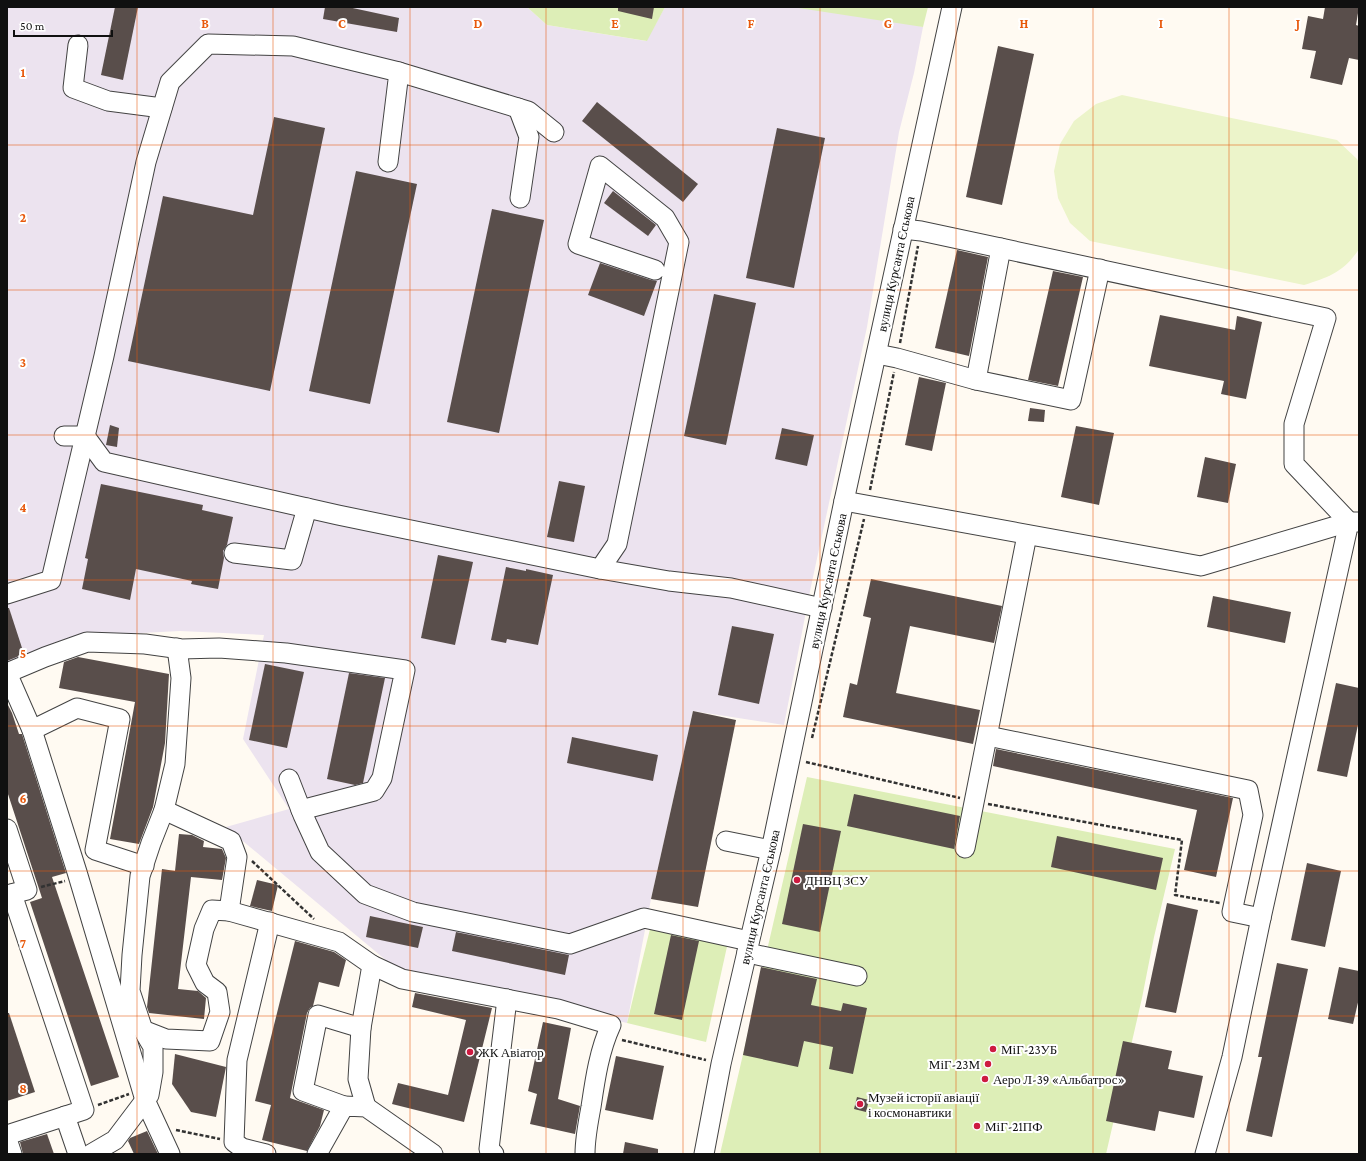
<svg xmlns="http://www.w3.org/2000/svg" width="1366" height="1161" font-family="'Crimson Pro',serif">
  <rect width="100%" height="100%" fill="#fffaf2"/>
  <path fill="#ece3ef" d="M 7,7 L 527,7 L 547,25 L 646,41 L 665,7 L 800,7 L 903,22 L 923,27 L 914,73 L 899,132 L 867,327 L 810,591 L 784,725 L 693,711 L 651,899 L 627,1023 L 450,984 L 393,966 L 226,827 L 289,809 L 243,739 L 264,635 L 180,631 L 83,636 L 7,664 Z"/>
  <g fill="#ddeeb7">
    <path d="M 527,7 L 665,7 L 647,41 L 547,25 Z"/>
    <path d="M 792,7 L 928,7 L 923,27 Z"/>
    <path d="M 807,777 L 1175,849 L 1154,937 L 1142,998 L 1106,1154 L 720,1154 Z"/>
    <path d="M 651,925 L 728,942 L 706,1042 L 627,1023 Z"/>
  </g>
  <path fill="#ecf4ca" d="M 1122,95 L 1337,140 L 1357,159 L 1359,163 L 1359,249 C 1344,272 1329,277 1304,285 L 1090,241 L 1070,223 L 1058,198 L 1054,171 L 1060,144 L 1074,121 L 1096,104 Z"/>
  <g fill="#594e4b">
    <path d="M 115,7 L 138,7 L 123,80 L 101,75 Z"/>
    <path d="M 325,7 L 348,7 L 399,18 L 397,32 L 323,19 Z"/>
    <path d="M 618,7 L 654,7 L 652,19 L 618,11 Z"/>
    <path d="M 1325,7 L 1359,7 L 1356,25 L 1359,26 L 1359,60 L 1349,58 L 1342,85 L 1310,78 L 1316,51 L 1302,49 L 1308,16 L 1323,19 Z"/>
    <path d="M 998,46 L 1034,54 L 1002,205 L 966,197 Z"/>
    <path d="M 597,102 L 698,184 L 683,202 L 582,121 Z"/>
    <path d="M 274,117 L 325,128 L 270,391 L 128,361 L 163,196 L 253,215 Z"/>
    <path d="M 777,128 L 825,138 L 794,288 L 746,278 Z"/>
    <path d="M 356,171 L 417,184 L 370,404 L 309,391 Z"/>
    <path d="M 613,191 L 656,225 L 648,236 L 604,203 Z"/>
    <path d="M 492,209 L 544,220 L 499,433 L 447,422 Z"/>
    <path d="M 957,250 L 988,257 L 969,356 L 935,348 Z"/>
    <path d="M 600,263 L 651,280 L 657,281 L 644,316 L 588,295 Z"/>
    <path d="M 1053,271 L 1083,277 L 1058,386 L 1028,380 Z"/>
    <path d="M 714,294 L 756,303 L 726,445 L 684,436 Z"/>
    <path d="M 1160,315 L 1235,330 L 1237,316 L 1262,322 L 1246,399 L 1221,394 L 1224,381 L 1149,366 Z"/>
    <path d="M 919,377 L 946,383 L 932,451 L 905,445 Z"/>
    <path d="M 1030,408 L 1045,410 L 1044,422 L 1028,421 Z"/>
    <path d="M 110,425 L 119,428 L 117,447 L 106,445 Z"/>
    <path d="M 1076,426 L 1114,433 L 1099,505 L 1061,497 Z"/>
    <path d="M 782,428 L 814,435 L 807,466 L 775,459 Z"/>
    <path d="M 1205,457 L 1236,464 L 1228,503 L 1197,497 Z"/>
    <path d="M 559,481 L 585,486 L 574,542 L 547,537 Z"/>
    <path d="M 101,484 L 203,505 L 202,510 L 233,517 L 227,545 L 223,551 L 224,558 L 218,589 L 191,584 L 192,581 L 136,569 L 130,600 L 82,589 L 88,559 L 85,558 Z"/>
    <path d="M 438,555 L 473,562 L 455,645 L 421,638 Z"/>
    <path d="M 506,567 L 526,571 L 526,569 L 553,575 L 538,645 L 507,639 L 506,643 L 491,640 Z"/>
    <path d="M 871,579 L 1002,606 L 994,643 L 910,626 L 896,693 L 980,710 L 973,744 L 843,717 L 850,683 L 857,685 L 871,618 L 863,616 Z"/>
    <path d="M 1213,596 L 1291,612 L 1285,643 L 1207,627 Z"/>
    <path d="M 7,608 L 9,608 L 24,654 L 7,661 Z"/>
    <path d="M 732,626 L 774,634 L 759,704 L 718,695 Z"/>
    <path d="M 78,657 L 169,674 L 165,743 L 153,807 L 139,844 L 110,839 L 135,702 L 59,688 L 64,662 Z"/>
    <path d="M 265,664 L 304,672 L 287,748 L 249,740 Z"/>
    <path d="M 349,673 L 385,678 L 363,783 L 355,785 L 327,779 Z"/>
    <path d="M 1336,683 L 1359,688 L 1359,720 L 1347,777 L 1317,771 Z"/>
    <path d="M 7,703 L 12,713 L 19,734 L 22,734 L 66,873 L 52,877 L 119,1077 L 91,1086 L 30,902 L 42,898 L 7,791 Z"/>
    <path d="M 693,711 L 736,720 L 698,907 L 651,899 Z"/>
    <path d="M 572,737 L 658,755 L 653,781 L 567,763 Z"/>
    <path d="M 996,749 L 1233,798 L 1216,877 L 1184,870 L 1197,810 L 993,766 Z"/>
    <path d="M 854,794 L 960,816 L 954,849 L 847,826 Z"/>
    <path d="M 803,824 L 841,831 L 820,932 L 782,924 Z"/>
    <path d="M 179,834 L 192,835 L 204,841 L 203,847 L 222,849 L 226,858 L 222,880 L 191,877 L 178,989 L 198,991 L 206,998 L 204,1019 L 149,1013 L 147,1007 L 162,869 L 175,871 Z"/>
    <path d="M 1057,836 L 1163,858 L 1156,890 L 1051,867 Z"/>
    <path d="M 1307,863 L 1341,871 L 1325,947 L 1291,940 Z"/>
    <path d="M 257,880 L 278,885 L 272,911 L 250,906 Z"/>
    <path d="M 1167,903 L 1198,910 L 1176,1013 L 1145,1007 Z"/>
    <path d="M 370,916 L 423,927 L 418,948 L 366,937 Z"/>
    <path d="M 456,932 L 569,955 L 565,975 L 452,951 Z"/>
    <path d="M 671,935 L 699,941 L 682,1020 L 654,1014 Z"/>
    <path d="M 295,941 L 334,952 L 346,960 L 339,987 L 319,982 L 313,1006 L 310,1008 L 307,1013 L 290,1098 L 324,1110 L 320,1126 L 307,1151 L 262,1140 L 271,1105 L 255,1101 Z"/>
    <path d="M 1277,963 L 1308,969 L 1272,1137 L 1246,1131 L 1262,1057 L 1258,1057 Z"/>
    <path d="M 761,967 L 817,979 L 811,1005 L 841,1011 L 843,1003 L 867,1008 L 853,1074 L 829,1069 L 833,1047 L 804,1041 L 798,1067 L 743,1055 Z"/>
    <path d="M 1339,967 L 1359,971 L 1359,998 L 1353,1024 L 1328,1019 Z"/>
    <path d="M 415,993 L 492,1008 L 464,1122 L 392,1104 L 398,1083 L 448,1095 L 466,1020 L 412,1007 Z"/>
    <path d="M 7,1013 L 9,1013 L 35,1092 L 7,1101 Z"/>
    <path d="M 543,1022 L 571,1028 L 558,1099 L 580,1106 L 575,1134 L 530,1124 L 537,1094 L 528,1091 Z"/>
    <path d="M 1123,1041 L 1172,1051 L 1168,1069 L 1203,1076 L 1194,1118 L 1159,1111 L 1155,1131 L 1106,1121 Z"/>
    <path d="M 175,1054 L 226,1067 L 216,1117 L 191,1112 L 172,1084 Z"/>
    <path d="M 616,1056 L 664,1066 L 653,1120 L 605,1110 Z"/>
    <path d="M 857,1097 L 869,1100 L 866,1112 L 854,1109 Z"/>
    <path d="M 147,1131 L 158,1154 L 134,1154 L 128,1141 L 130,1138 Z"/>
    <path d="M 47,1134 L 54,1154 L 23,1154 L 20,1142 Z"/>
    <path d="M 625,1142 L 658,1149 L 658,1154 L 623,1154 Z"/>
  </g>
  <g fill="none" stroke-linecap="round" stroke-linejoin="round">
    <defs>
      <g id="minor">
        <path d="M 78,45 L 73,88 L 108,101 L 162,108"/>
        <path d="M 399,72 L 528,111 L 554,132"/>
        <path d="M 518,108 L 529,137 L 520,198"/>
        <path d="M 877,354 L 897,358 L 976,380 L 1071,400 L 1100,269"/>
        <path d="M 976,380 L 1001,248"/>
        <path d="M 64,436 L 85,436 L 104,462 L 338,515 L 600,569 L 617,544 L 679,242 L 665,218 L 600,166 L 578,244 L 655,270"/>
        <path d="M 844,501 L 1201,566 L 1349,522 L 1294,464 L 1294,424 L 1326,318 L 921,231 L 903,229"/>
        <path d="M 234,553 L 292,560 L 307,508"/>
        <path d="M 600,569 L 669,581 L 731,588 L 822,608"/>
        <path d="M 7,594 L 51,580 L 104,356 L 146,162 L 170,82 L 208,44 L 293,46 L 399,72 L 388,162"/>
        <path d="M 7,673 L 45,657 L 87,642 L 145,644 L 181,649 L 219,648 L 286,653 L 405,670 L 382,778 L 374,791 L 301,810"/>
        <path d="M 7,673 L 32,730 L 77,872 L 145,1100 L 170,1154"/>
        <path d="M 32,730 L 77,708 L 120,719 L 95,850 L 144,866"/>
        <path d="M 988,736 L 1248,790 L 1253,815 L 1232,912 L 1261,918"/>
        <path d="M 289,779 L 303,815 L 320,852 L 365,894 L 413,912 L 570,944 L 644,918 L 749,941"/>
        <path d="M 7,829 L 27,890 L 7,895"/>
        <path d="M 726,841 L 771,850"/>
        <path d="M 965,848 L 1027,535"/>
        <path d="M 229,911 L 339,942 L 372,965 L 361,1028 L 358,1079 L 366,1107"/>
        <path d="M 747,952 L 757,955 L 857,976"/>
        <path d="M 372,965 L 402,979 L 558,1009 L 611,1025 C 599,1051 595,1080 591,1107 C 588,1123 585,1138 585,1154"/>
        <path d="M 143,1030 L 166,1039 L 210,1041 L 220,1012 L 217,992 L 205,983 L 196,965 L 204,929 L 212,910 L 229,911 L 237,857 L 231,841 L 164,810"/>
        <path d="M 344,1106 L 303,1091 L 318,1015 L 361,1028"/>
        <path d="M 65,1116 L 78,1154"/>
        <path d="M 7,1135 L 84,1110 L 12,894"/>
        <path d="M 7,1139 L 12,1154"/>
        <path d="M 91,1154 L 115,1140 L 149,1095 L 153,1072 L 153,1047 L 143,1030 L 130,991 L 132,955 L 140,876 L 151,843 L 164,810 L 175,764 L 181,678 L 177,648"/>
        <path d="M 266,1154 L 242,1148 L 234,1142 L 237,1060 L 270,922"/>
        <path d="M 317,1154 L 344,1106 L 366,1107 L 433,1154"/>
        <path d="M 494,1154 L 489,1149 L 507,999"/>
        <path d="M 704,1154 L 721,1064 L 747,952 L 771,850 L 844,501 L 952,7"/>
        <path d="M 1205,1154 L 1232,1057 L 1261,918 L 1349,522 L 1359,522"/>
      </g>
    </defs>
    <use href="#minor" stroke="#434343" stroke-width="21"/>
    <g stroke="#323232" stroke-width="2.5" stroke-dasharray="4 2" stroke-linecap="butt">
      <path d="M 900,343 L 918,246"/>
      <path d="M 870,490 L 894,372"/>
      <path d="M 812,738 L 864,519"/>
      <path d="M 806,762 L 960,798"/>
      <path d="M 988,804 L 1182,840 L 1175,895 L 1220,903"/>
      <path d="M 252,861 L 314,919"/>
      <path d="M 41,887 L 65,881"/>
      <path d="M 622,1040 L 706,1060"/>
      <path d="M 98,1105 L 129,1094"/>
      <path d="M 176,1130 L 220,1139"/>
    </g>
    <use href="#minor" stroke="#fff" stroke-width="19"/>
  </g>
  <path fill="none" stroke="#e8590c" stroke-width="1" stroke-opacity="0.55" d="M 137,7 L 137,1154M 273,7 L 273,1154M 410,7 L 410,1154M 546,7 L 546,1154M 683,7 L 683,1154M 820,7 L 820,1154M 956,7 L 956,1154M 1093,7 L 1093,1154M 1229,7 L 1229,1154M 7,145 L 1359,145M 7,290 L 1359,290M 7,435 L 1359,435M 7,580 L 1359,580M 7,726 L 1359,726M 7,871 L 1359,871M 7,1016 L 1359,1016"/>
  <g fill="#cd1a40" stroke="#fff" stroke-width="1.5">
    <circle cx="797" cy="880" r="4"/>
    <circle cx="993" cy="1049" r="4"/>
    <circle cx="470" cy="1052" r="4"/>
    <circle cx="988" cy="1064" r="4"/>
    <circle cx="985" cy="1079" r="4"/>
    <circle cx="860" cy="1104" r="4"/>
    <circle cx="977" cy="1126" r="4"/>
  </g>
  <g text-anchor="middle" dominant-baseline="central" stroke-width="4" stroke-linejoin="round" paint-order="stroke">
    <g font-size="13" fill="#101010" stroke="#fff">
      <text transform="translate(896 264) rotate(-78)">вулиця Курсанта Єськова</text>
      <text transform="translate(828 581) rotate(-78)">вулиця Курсанта Єськова</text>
      <text transform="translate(760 897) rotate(-77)">вулиця Курсанта Єськова</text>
    </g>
    <g font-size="13" fill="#101010" stroke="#fff" text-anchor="start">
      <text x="805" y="880">ДНВЦ ЗСУ</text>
      <text x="1001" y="1049">МіГ-23УБ</text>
      <text x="478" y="1052">ЖК Авіатор</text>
      <text x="980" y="1064" text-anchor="end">МіГ-23М</text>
      <text x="993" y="1079">Аеро Л-39 «Альбатрос»</text>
      <text x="868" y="1097">Музей історії авіації<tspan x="868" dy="15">і космонавтики</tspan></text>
      <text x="985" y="1126">МіГ-21ПФ</text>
    </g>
  </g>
  <g font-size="13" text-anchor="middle" font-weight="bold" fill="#e8590c" stroke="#fff" stroke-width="4" stroke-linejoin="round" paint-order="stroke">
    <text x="205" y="28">B</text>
    <text x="342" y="28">C</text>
    <text x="478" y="28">D</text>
    <text x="615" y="28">E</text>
    <text x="751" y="28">F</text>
    <text x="888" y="28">G</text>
    <text x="1024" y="28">H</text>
    <text x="1161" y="28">I</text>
    <text x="1298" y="28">J</text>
    <text x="23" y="77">1</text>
    <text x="23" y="222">2</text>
    <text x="23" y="367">3</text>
    <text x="23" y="512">4</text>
    <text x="23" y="658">5</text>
    <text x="23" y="803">6</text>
    <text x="23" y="948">7</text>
    <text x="23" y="1093">8</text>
  </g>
  <rect width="1366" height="1161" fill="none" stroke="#101010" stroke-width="16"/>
  <path d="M14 30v6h98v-6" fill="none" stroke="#101010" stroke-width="2"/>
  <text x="20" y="30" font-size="12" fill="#101010" stroke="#ffffff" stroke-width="3" paint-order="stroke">50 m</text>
</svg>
